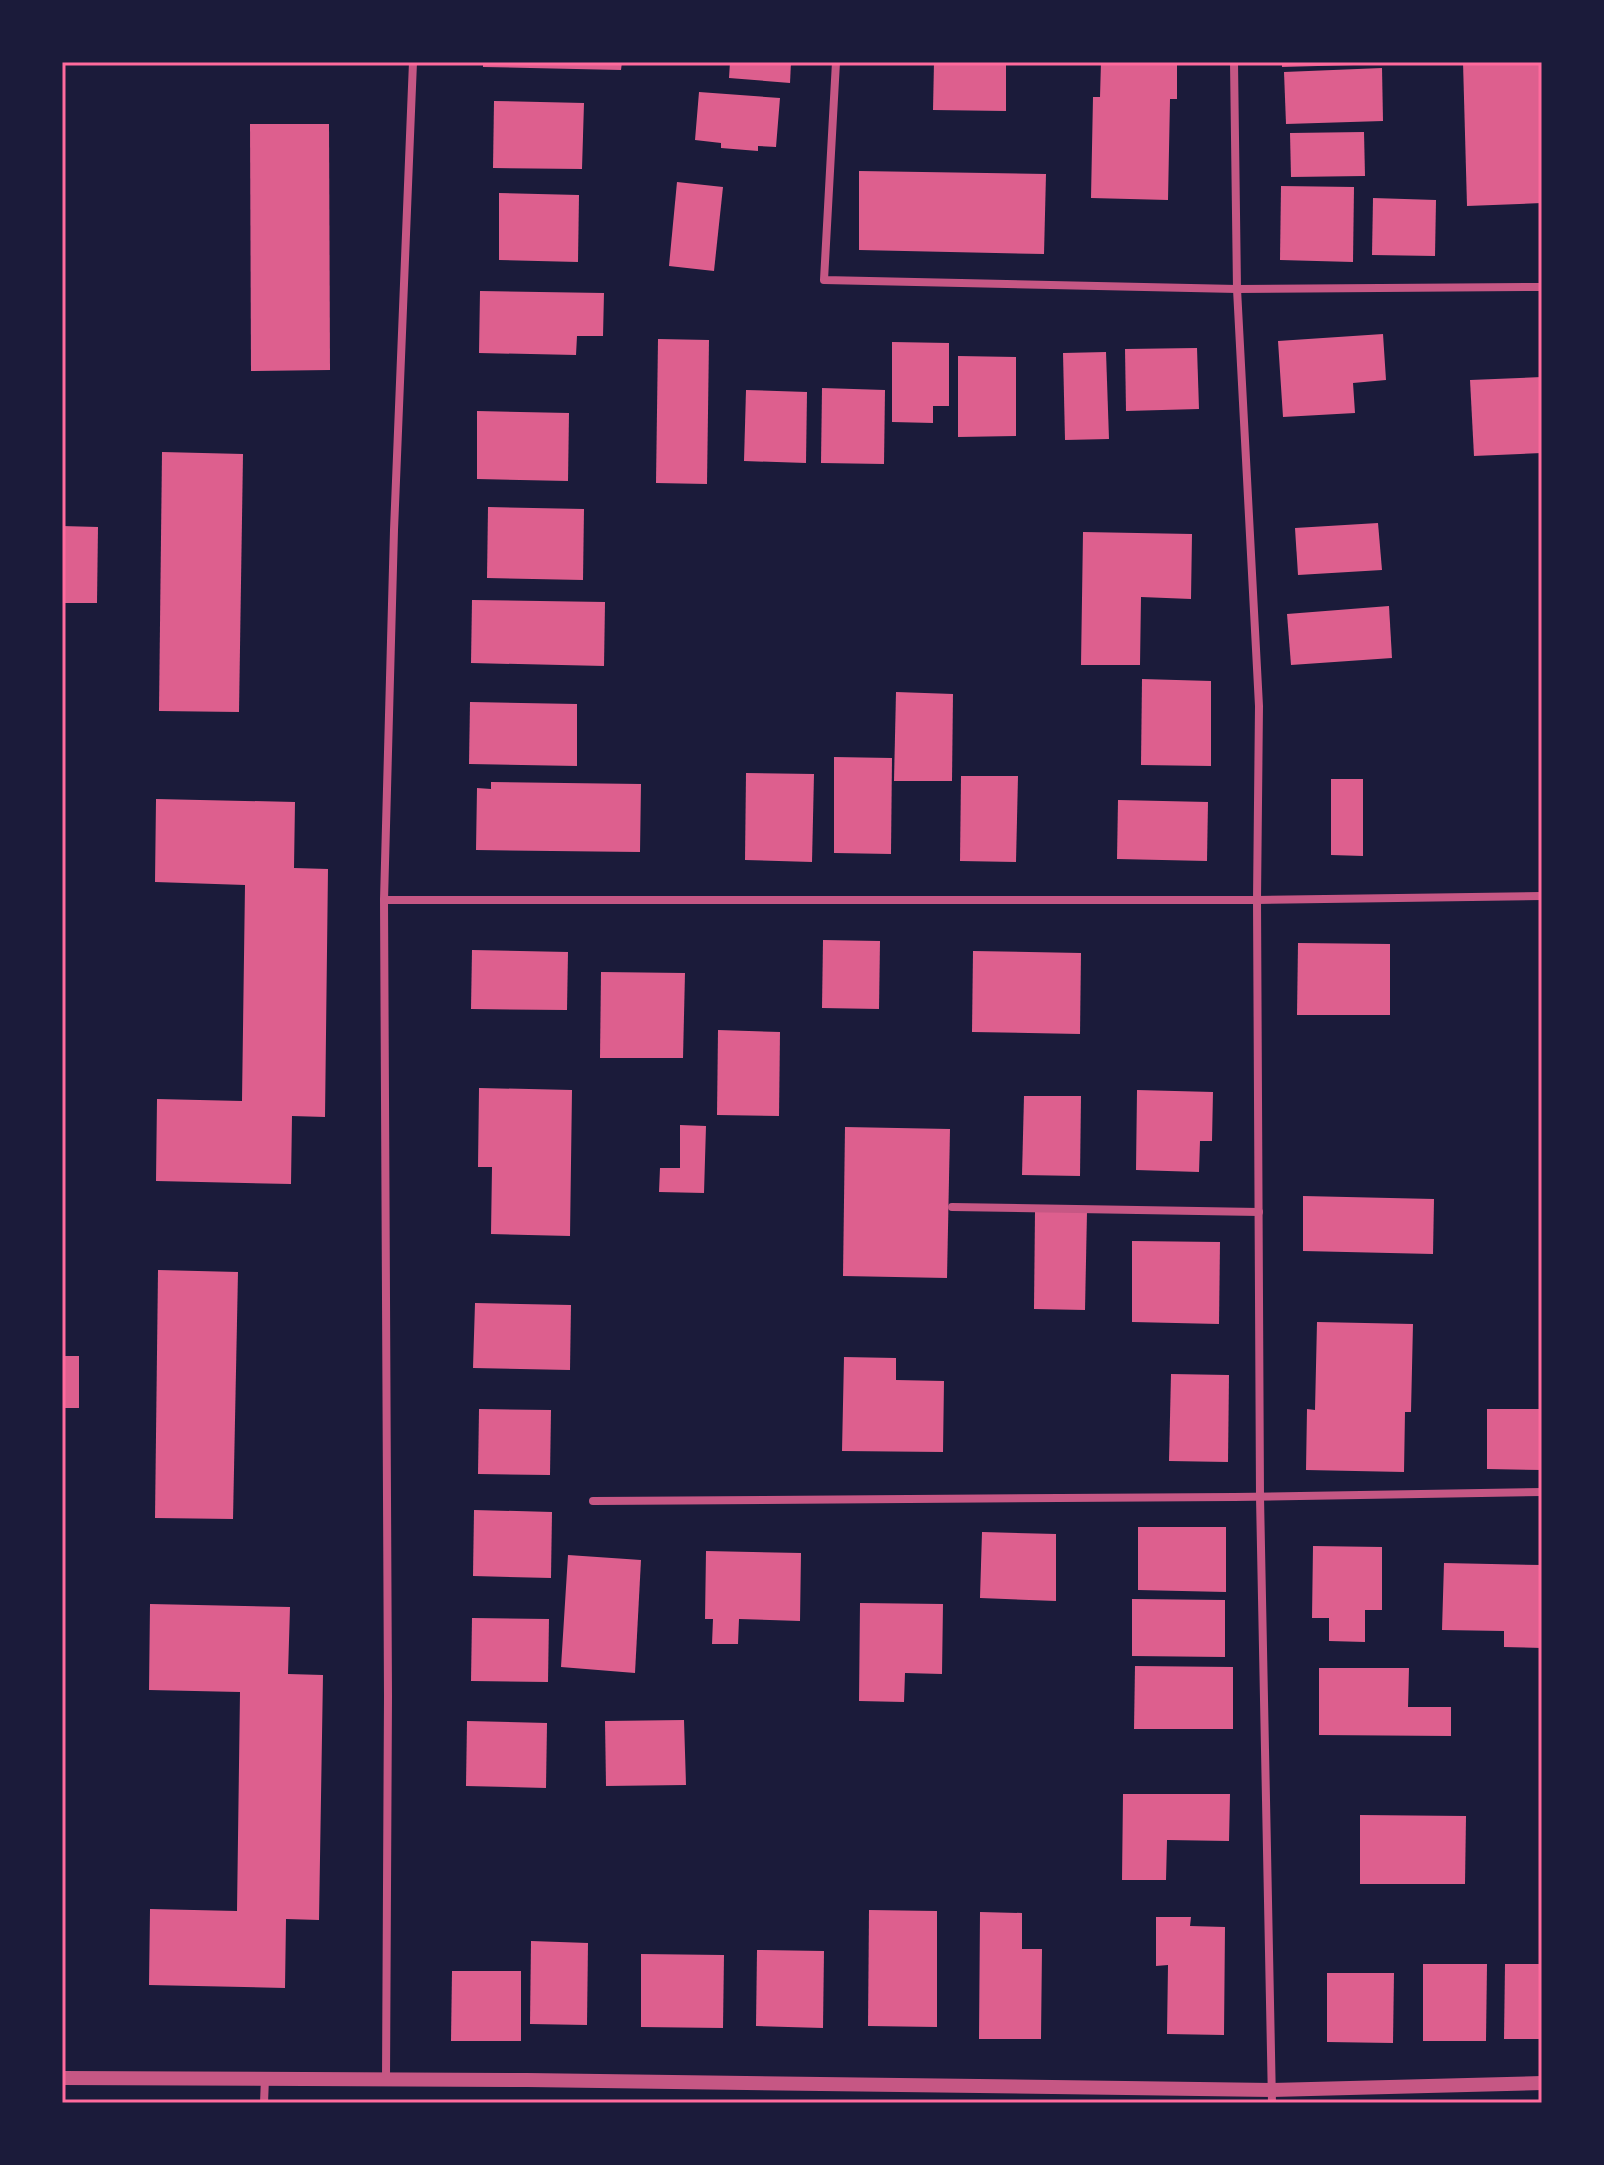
<svg xmlns="http://www.w3.org/2000/svg" width="1604" height="2165" font-family="'Archivo Narrow',sans-serif">
  <rect width="100%" height="100%" fill="#1b1b3a"/>
  <g fill="#dd5f8e">
    <path d="M 483,62 L 622,62 L 621,70 L 483,67 Z"/>
    <path d="M 730,62 L 791,62 L 790,83 L 729,78 Z"/>
    <path d="M 934,62 L 1006,62 L 1006,111 L 933,110 Z"/>
    <path d="M 1101,62 L 1177,62 L 1177,99 L 1170,99 L 1168,200 L 1091,198 L 1093,97 L 1100,97 Z"/>
    <path d="M 1282,62 L 1354,62 L 1354,65 L 1282,67 Z"/>
    <path d="M 1463,62 L 1540,62 L 1542,203 L 1467,206 Z"/>
    <path d="M 1382,68 L 1383,121 L 1286,124 L 1284,72 Z"/>
    <path d="M 699,92 L 780,98 L 776,147 L 758,146 L 758,151 L 721,148 L 721,143 L 695,140 Z"/>
    <path d="M 494,101 L 584,103 L 582,169 L 493,168 Z"/>
    <path d="M 250,124 L 329,124 L 330,370 L 251,371 Z"/>
    <path d="M 1364,132 L 1365,176 L 1291,177 L 1290,133 Z"/>
    <path d="M 859,171 L 1046,174 L 1044,254 L 859,250 Z"/>
    <path d="M 677,182 L 723,187 L 714,271 L 669,266 Z"/>
    <path d="M 1281,186 L 1354,187 L 1353,262 L 1280,260 Z"/>
    <path d="M 499,193 L 579,195 L 578,262 L 499,260 Z"/>
    <path d="M 1373,198 L 1436,200 L 1435,256 L 1372,255 Z"/>
    <path d="M 480,291 L 604,293 L 603,336 L 577,336 L 576,355 L 479,353 Z"/>
    <path d="M 1383,334 L 1386,380 L 1353,383 L 1355,413 L 1283,417 L 1278,341 Z"/>
    <path d="M 658,339 L 709,340 L 707,484 L 656,483 Z"/>
    <path d="M 892,342 L 949,343 L 949,406 L 933,406 L 933,423 L 892,422 Z"/>
    <path d="M 1197,348 L 1199,409 L 1126,411 L 1125,349 Z"/>
    <path d="M 1106,352 L 1109,439 L 1065,440 L 1063,353 Z"/>
    <path d="M 958,356 L 1016,357 L 1016,436 L 958,437 Z"/>
    <path d="M 1542,377 L 1542,453 L 1474,456 L 1470,380 Z"/>
    <path d="M 822,388 L 885,390 L 884,464 L 821,463 Z"/>
    <path d="M 746,390 L 807,392 L 806,463 L 744,461 Z"/>
    <path d="M 477,411 L 569,413 L 568,481 L 477,479 Z"/>
    <path d="M 162,452 L 243,454 L 239,712 L 159,711 Z"/>
    <path d="M 488,507 L 584,509 L 583,580 L 487,578 Z"/>
    <path d="M 1378,523 L 1382,570 L 1298,575 L 1295,528 Z"/>
    <path d="M 62,526 L 98,527 L 97,603 L 62,603 Z"/>
    <path d="M 1083,532 L 1192,534 L 1191,599 L 1141,597 L 1140,665 L 1081,665 Z"/>
    <path d="M 472,600 L 605,602 L 604,666 L 471,663 Z"/>
    <path d="M 1389,606 L 1392,658 L 1291,665 L 1287,614 Z"/>
    <path d="M 1142,679 L 1211,681 L 1211,766 L 1141,765 Z"/>
    <path d="M 896,692 L 953,694 L 952,781 L 894,781 Z"/>
    <path d="M 470,702 L 577,704 L 577,766 L 469,764 Z"/>
    <path d="M 834,757 L 892,758 L 891,854 L 834,853 Z"/>
    <path d="M 746,773 L 814,774 L 812,862 L 745,860 Z"/>
    <path d="M 961,776 L 1018,776 L 1016,862 L 960,861 Z"/>
    <path d="M 1331,779 L 1363,779 L 1363,856 L 1331,855 Z"/>
    <path d="M 491,782 L 641,784 L 640,852 L 476,850 L 477,788 L 491,789 Z"/>
    <path d="M 156,799 L 295,802 L 294,868 L 328,869 L 325,1117 L 292,1116 L 291,1184 L 156,1181 L 157,1099 L 242,1101 L 245,885 L 155,882 Z"/>
    <path d="M 1118,800 L 1208,802 L 1207,861 L 1117,859 Z"/>
    <path d="M 823,940 L 880,941 L 879,1009 L 822,1008 Z"/>
    <path d="M 1298,943 L 1390,944 L 1390,1015 L 1297,1015 Z"/>
    <path d="M 472,950 L 568,952 L 567,1010 L 471,1009 Z"/>
    <path d="M 973,951 L 1081,953 L 1080,1034 L 972,1032 Z"/>
    <path d="M 601,972 L 685,973 L 683,1058 L 600,1058 Z"/>
    <path d="M 718,1030 L 780,1032 L 779,1116 L 717,1115 Z"/>
    <path d="M 479,1088 L 572,1090 L 570,1236 L 491,1234 L 492,1167 L 478,1167 Z"/>
    <path d="M 1137,1090 L 1213,1092 L 1212,1141 L 1200,1141 L 1199,1172 L 1136,1170 Z"/>
    <path d="M 1024,1096 L 1081,1096 L 1080,1176 L 1022,1175 Z"/>
    <path d="M 680,1125 L 706,1126 L 704,1193 L 659,1192 L 660,1168 L 680,1168 Z"/>
    <path d="M 845,1127 L 950,1129 L 947,1278 L 843,1276 Z"/>
    <path d="M 1303,1196 L 1434,1199 L 1433,1254 L 1303,1251 Z"/>
    <path d="M 1035,1211 L 1087,1212 L 1085,1310 L 1034,1309 Z"/>
    <path d="M 1132,1241 L 1220,1242 L 1219,1324 L 1132,1322 Z"/>
    <path d="M 158,1270 L 238,1272 L 233,1519 L 155,1518 Z"/>
    <path d="M 475,1303 L 571,1305 L 570,1370 L 473,1368 Z"/>
    <path d="M 1317,1322 L 1413,1324 L 1411,1412 L 1405,1412 L 1404,1472 L 1306,1470 L 1307,1409 L 1315,1410 Z"/>
    <rect x="62" y="1356" width="17" height="52"/>
    <path d="M 844,1357 L 896,1358 L 896,1380 L 944,1381 L 943,1452 L 842,1451 Z"/>
    <path d="M 1171,1374 L 1229,1375 L 1228,1462 L 1169,1461 Z"/>
    <path d="M 479,1409 L 551,1410 L 550,1475 L 478,1474 Z"/>
    <path d="M 1487,1409 L 1542,1409 L 1542,1470 L 1487,1469 Z"/>
    <path d="M 474,1510 L 552,1512 L 551,1578 L 473,1576 Z"/>
    <path d="M 1138,1527 L 1226,1527 L 1226,1592 L 1138,1590 Z"/>
    <path d="M 982,1532 L 1056,1534 L 1056,1601 L 980,1598 Z"/>
    <path d="M 1313,1546 L 1382,1547 L 1382,1610 L 1365,1610 L 1365,1642 L 1329,1641 L 1329,1618 L 1312,1618 Z"/>
    <path d="M 706,1551 L 801,1553 L 800,1621 L 739,1619 L 738,1644 L 712,1644 L 713,1619 L 705,1619 Z"/>
    <path d="M 568,1555 L 641,1560 L 635,1673 L 561,1667 Z"/>
    <path d="M 1444,1563 L 1542,1565 L 1542,1648 L 1504,1647 L 1504,1631 L 1442,1630 Z"/>
    <path d="M 1132,1599 L 1225,1600 L 1225,1657 L 1132,1656 Z"/>
    <path d="M 860,1603 L 943,1604 L 942,1674 L 905,1673 L 904,1702 L 859,1701 Z"/>
    <path d="M 150,1604 L 290,1607 L 288,1674 L 323,1675 L 319,1920 L 286,1919 L 285,1988 L 149,1985 L 150,1909 L 237,1911 L 240,1692 L 149,1690 Z"/>
    <path d="M 472,1618 L 549,1619 L 548,1682 L 471,1681 Z"/>
    <path d="M 1135,1666 L 1233,1667 L 1233,1729 L 1134,1729 Z"/>
    <path d="M 1319,1668 L 1409,1668 L 1408,1707 L 1451,1707 L 1451,1736 L 1319,1735 Z"/>
    <path d="M 684,1720 L 686,1785 L 606,1786 L 605,1721 Z"/>
    <path d="M 467,1721 L 547,1723 L 546,1788 L 466,1786 Z"/>
    <path d="M 1123,1794 L 1230,1794 L 1229,1841 L 1167,1840 L 1166,1880 L 1122,1880 Z"/>
    <path d="M 1360,1815 L 1466,1816 L 1465,1884 L 1360,1884 Z"/>
    <path d="M 869,1910 L 937,1911 L 937,2027 L 868,2026 Z"/>
    <path d="M 980,1912 L 1022,1913 L 1022,1949 L 1042,1949 L 1041,2039 L 979,2039 Z"/>
    <path d="M 1156,1917 L 1191,1917 L 1190,1926 L 1225,1927 L 1224,2035 L 1167,2034 L 1168,1965 L 1156,1966 Z"/>
    <path d="M 531,1941 L 588,1943 L 587,2025 L 530,2024 Z"/>
    <path d="M 757,1950 L 824,1951 L 823,2028 L 756,2026 Z"/>
    <path d="M 641,1954 L 724,1955 L 723,2028 L 641,2027 Z"/>
    <path d="M 1423,1964 L 1487,1964 L 1486,2041 L 1423,2041 Z"/>
    <path d="M 1505,1964 L 1542,1964 L 1542,2039 L 1504,2039 Z"/>
    <path d="M 452,1971 L 521,1971 L 521,2041 L 451,2041 Z"/>
    <path d="M 1327,1973 L 1394,1973 L 1393,2043 L 1327,2042 Z"/>
  </g>
  <g fill="none" stroke-linecap="round" stroke-linejoin="round">
    <g stroke="#c65784" stroke-width="8">
      <path d="M 836,62 L 824,280 L 1237,289 L 1542,287"/>
      <path d="M 1234,62 L 1237,289 L 1259,706 L 1257,900 L 1260,1497 L 1272,2103"/>
      <path d="M 384,900 L 1257,900 L 1542,896"/>
      <path d="M 952,1207 L 1259,1212"/>
      <path d="M 593,1501 L 1234,1497 L 1542,1492"/>
      <path d="M 386,2080 L 388,1696 L 384,900 L 394,530 L 413,62"/>
      <path d="M 264,2103 L 265,2078"/>
    </g>
    <path stroke="#c65784" stroke-width="14" d="M 62,2078 L 527,2080 L 1272,2090 L 1542,2083"/>
  </g>
  <rect width="1604" height="2165" fill="none" stroke="#1b1b3a" stroke-width="128"/>
  <rect x="64" y="64" width="1476" height="2037" fill="none" stroke="#ff6b9d" stroke-width="3"/>
</svg>
